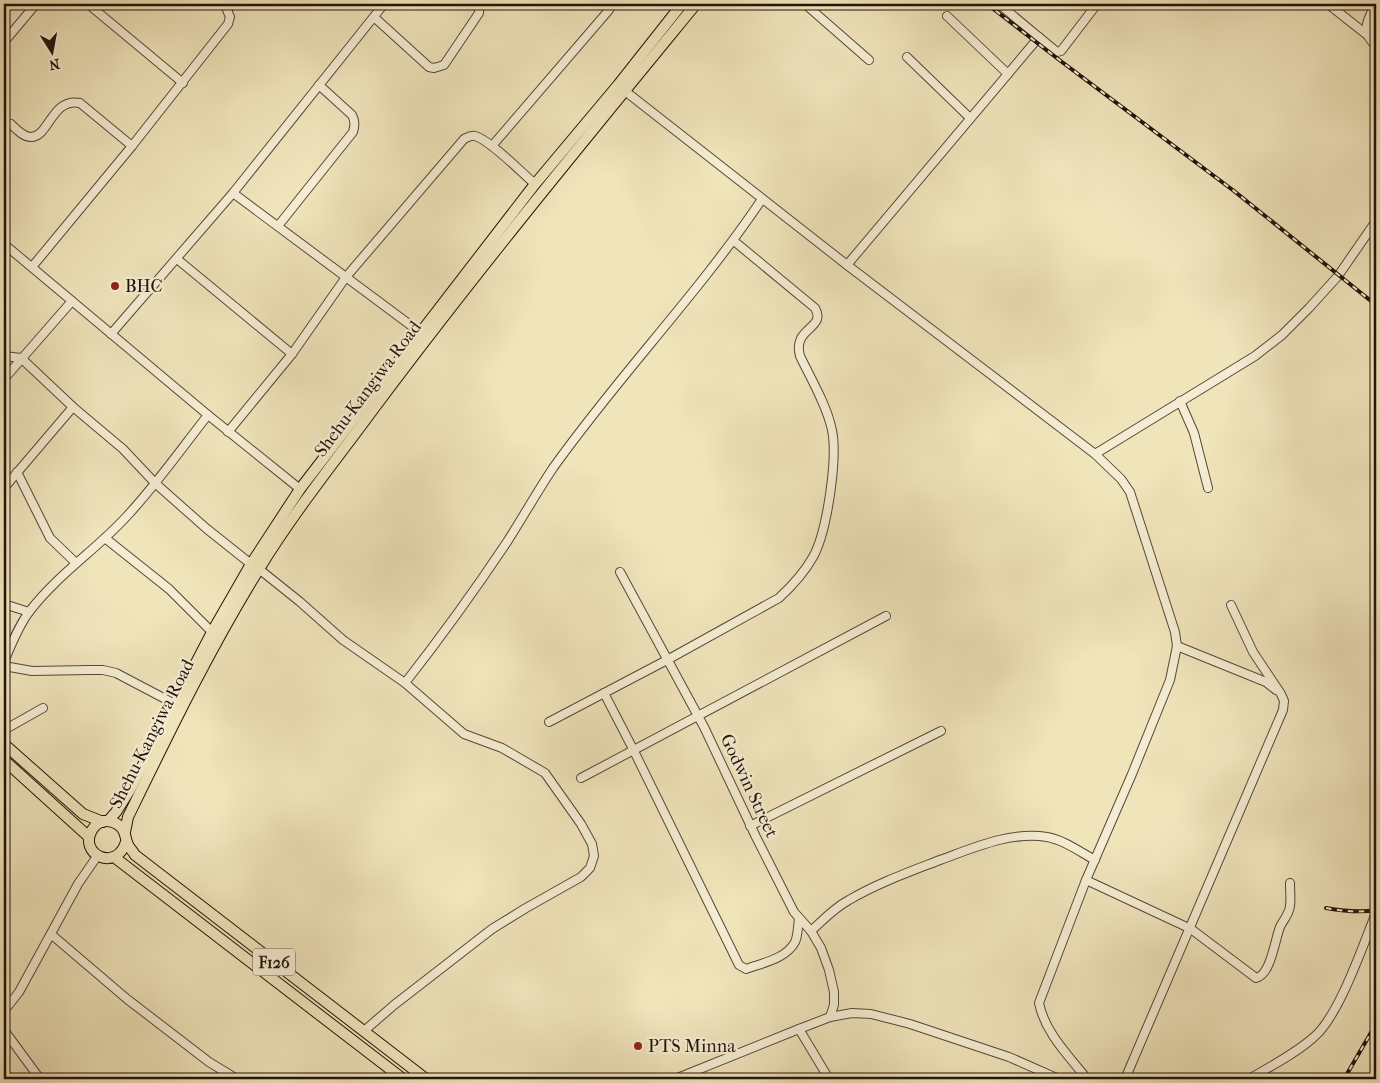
<svg xmlns="http://www.w3.org/2000/svg" width="1380" height="1083" font-family="'IM FELL French Canon',serif">
  <rect width="100%" height="100%" fill="#f0e4bb"/>
  <filter id="stains"><feTurbulence type="fractalNoise" baseFrequency=".004" numOctaves="4"/><feColorMatrix values="0 0 0 0 .2 0 0 0 0 .09 0 0 0 0 .02 0 0 0 .5 -.17"/></filter>
  <radialGradient id="worn" r=".72"><stop offset=".6" stop-color="#630" stop-opacity="0"/><stop offset="1" stop-color="#630" stop-opacity=".3"/></radialGradient>
  <g fill="none" stroke-linecap="round" stroke-linejoin="round">
    <defs>
      <g id="minor">
        <path d="M 88,4 L 183,83"/>
        <path d="M 805,4 L 869,60"/>
        <path d="M 999,4 L 1057,52 L 1061,51 L 1097,4"/>
        <path d="M 1328,4 L 1366,34"/>
        <path d="M 1375,4 C 1368,22 1359,30 1376,46"/>
        <path d="M 947,16 L 1008,74"/>
        <path d="M 374,17 L 429,67 L 434,68 L 444,65 L 479,13 L 479,4"/>
        <path d="M 4,42 L 36,4"/>
        <path d="M 907,57 L 970,118"/>
        <path d="M 625,91 L 847,265 L 1095,454 L 1121,479 L 1130,492 L 1175,632 L 1177,646 L 1170,680 L 1132,774 L 1086,880 L 1039,1003 C 1045,1033 1069,1056 1087,1079"/>
        <path d="M 11,124 C 16,129 23,137 31,137 C 49,137 52,97 80,103 L 132,146"/>
        <path d="M 492,146 L 609,10 L 611,4"/>
        <path d="M 233,193 L 421,333"/>
        <path d="M 278,226 L 353,132 C 355,125 355,121 352,115 L 319,85"/>
        <path d="M 4,244 L 208,415 L 300,489"/>
        <path d="M 177,259 L 292,354"/>
        <path d="M 847,265 L 1039,37"/>
        <path d="M 32,267 L 132,146 L 228,24 L 230,17 L 227,10 L 232,4"/>
        <path d="M 111,334 L 233,193 L 384,4"/>
        <path d="M 4,356 L 21,358 L 73,407 L 123,449 L 155,483 L 207,529 L 251,564"/>
        <path d="M 4,379 L 72,301"/>
        <path d="M 1180,401 L 1194,433 L 1208,488"/>
        <path d="M 228,432 L 292,354 L 346,277 L 464,139 C 468,137 471,135 475,136 C 490,140 522,173 535,184"/>
        <path d="M 1095,454 L 1255,356 L 1282,335 L 1309,308 L 1338,276 L 1376,221"/>
        <path d="M 17,472 L 50,538 L 76,563"/>
        <path d="M 4,488 L 73,407"/>
        <path d="M 105,538 L 169,589 L 212,632"/>
        <path d="M 259,569 L 299,601 L 343,640 L 405,683 L 464,734 L 502,748 L 545,773 L 581,824 L 592,844 L 594,856 L 590,868 L 581,877 L 526,908 L 492,929 L 394,1005 L 364,1031"/>
        <path d="M 620,572 L 704,727 L 756,837 L 794,912 L 811,931 L 821,948 L 829,970 L 834,992 L 834,1005 L 830,1017"/>
        <path d="M 4,604 L 29,612"/>
        <path d="M 1177,646 L 1266,682 L 1276,690"/>
        <path d="M 4,662 C 11,645 18,627 29,612 C 57,575 96,550 127,516 C 156,485 181,449 208,415"/>
        <path d="M 4,666 L 32,671 L 89,670 L 103,670 L 116,673 L 173,703"/>
        <path d="M 405,683 C 441,637 475,590 507,542 C 523,517 537,492 553,468 C 619,375 699,293 762,199"/>
        <path d="M 604,693 L 633,749 L 739,965 L 746,969 C 762,963 786,959 795,942 C 798,936 798,925 799,918"/>
        <path d="M 549,722 L 667,660 L 779,598 C 792,586 804,573 813,557 C 827,532 839,454 831,426 C 825,402 811,379 800,356 C 792,327 827,329 815,308 L 734,241"/>
        <path d="M 4,730 L 43,708"/>
        <path d="M 581,778 L 886,616"/>
        <path d="M 750,826 L 941,731"/>
        <path d="M 1086,880 L 1191,929 L 1256,978 C 1271,975 1275,939 1280,927 C 1283,920 1289,915 1290,906 C 1291,899 1290,891 1290,883"/>
        <path d="M 811,931 C 823,920 834,908 849,900 C 878,883 909,872 940,860 C 973,848 1011,831 1047,837 C 1064,840 1080,852 1095,860"/>
        <path d="M 52,935 L 127,999 L 209,1062 L 237,1079"/>
        <path d="M 4,1011 L 19,992 L 78,884 L 98,855"/>
        <path d="M 799,1029 L 829,1079"/>
        <path d="M 4,1030 L 40,1079"/>
        <path d="M 675,1079 L 799,1029 L 830,1017 L 852,1013 L 871,1014 L 910,1024 L 1009,1057 L 1059,1079"/>
        <path d="M 1125,1079 L 1283,710 L 1284,701 L 1281,694 L 1253,652 L 1231,605"/>
        <path d="M 1249,1079 C 1271,1066 1295,1054 1314,1037 C 1339,1016 1363,945 1376,913"/>
      </g>
      <g id="major">
        <path d="M 4,744 L 83,814 L 103,822"/>
        <path d="M 4,760 L 89,837"/>
        <path d="M 108,821 L 116,812 L 131,788 L 212,632 L 251,564 L 300,489 L 535,184 L 618,85 L 682,4"/>
        <path d="M 125,832 L 128,817 C 169,733 210,648 259,569 C 294,512 336,460 375,407 C 478,269 587,137 696,4"/>
        <path d="M 126,842 C 116,873 78,854 92,830 C 95,825 99,822 104,821 C 114,820 123,826 125,835 C 126,837 126,840 127,842 C 128,847 133,851 135,855 L 426,1079"/>
        <path d="M 114,857 L 403,1079"/>
      </g>
    </defs>
    <use href="#minor" stroke="#564736" stroke-width="10"/>
    <use href="#major" stroke="#221309" stroke-width="12"/>
    <use href="#minor" stroke="#f5edd3" stroke-width="8"/>
    <use href="#major" stroke="#f0e4bb" stroke-width="10"/>
    <defs>
      <g id="rail">
        <path d="M 987,4 L 1062,62 L 1234,191 L 1376,305"/>
        <path d="M 1326,908 C 1343,911 1359,913 1376,910"/>
        <path d="M 1344,1079 L 1376,1024"/>
      </g>
    </defs>
    <use href="#rail" stroke="#221309" stroke-width="4"/>
    <use href="#rail" stroke="#f5edd3" stroke-width="2" stroke-dasharray="5.5" stroke-linecap="butt"/>
  </g>
  <g fill="#8f2418" stroke="#f5edd3" stroke-width="2">
    <circle cx="115" cy="286" r="5"/>
    <circle cx="638" cy="1046" r="5"/>
  </g>
  <g text-anchor="middle" dominant-baseline="central" stroke-width="4.5" stroke-linejoin="round" paint-order="stroke">
    <rect fill="#f5edd3" stroke="#615446" stroke-width="1" x="253" y="948.5" width="42" height="27" rx="4"/>
    <g font-size="16" font-weight="bold" fill="#221309">
      <text x="274" y="962">F126</text>
    </g>
    <g font-size="18" fill="#221309" stroke="#f5edd3" text-anchor="start">
      <text x="125" y="286">BHC</text>
      <text x="648" y="1046">PTS Minna</text>
    </g>
    <g font-size="18" fill="#221309" stroke="#f5edd3">
      <text transform="translate(368 389) rotate(-53)">Shehu Kangiwa Road</text>
      <text transform="translate(152 734) rotate(-63)">Shehu Kangiwa Road</text>
      <text transform="translate(749 786) rotate(65)">Godwin Street</text>
    </g>
  </g>
  <rect width="1380" height="1083" fill="none" stroke="#f0e4bb" stroke-width="20"/>
  <rect x="5" y="5" width="1370" height="1073" fill="none" stroke="#221309" stroke-width="2.5"/>
  <rect x="10" y="10" width="1360" height="1063" fill="none" stroke="#221309"/>
  <g transform="translate(52 52) rotate(169)" stroke="#f5edd3" stroke-width="4" paint-order="stroke">
  <path d="M0-4L9 19L0 12L-9 19Z" fill="#221309"/>
  <text y="-8" font-size="14" font-weight="bold" text-anchor="middle" fill="#221309">N</text>
  </g>
  <rect width="100%" height="100%" filter="url(#stains)"/>
  <rect width="100%" height="100%" fill="url(#worn)"/>
</svg>
